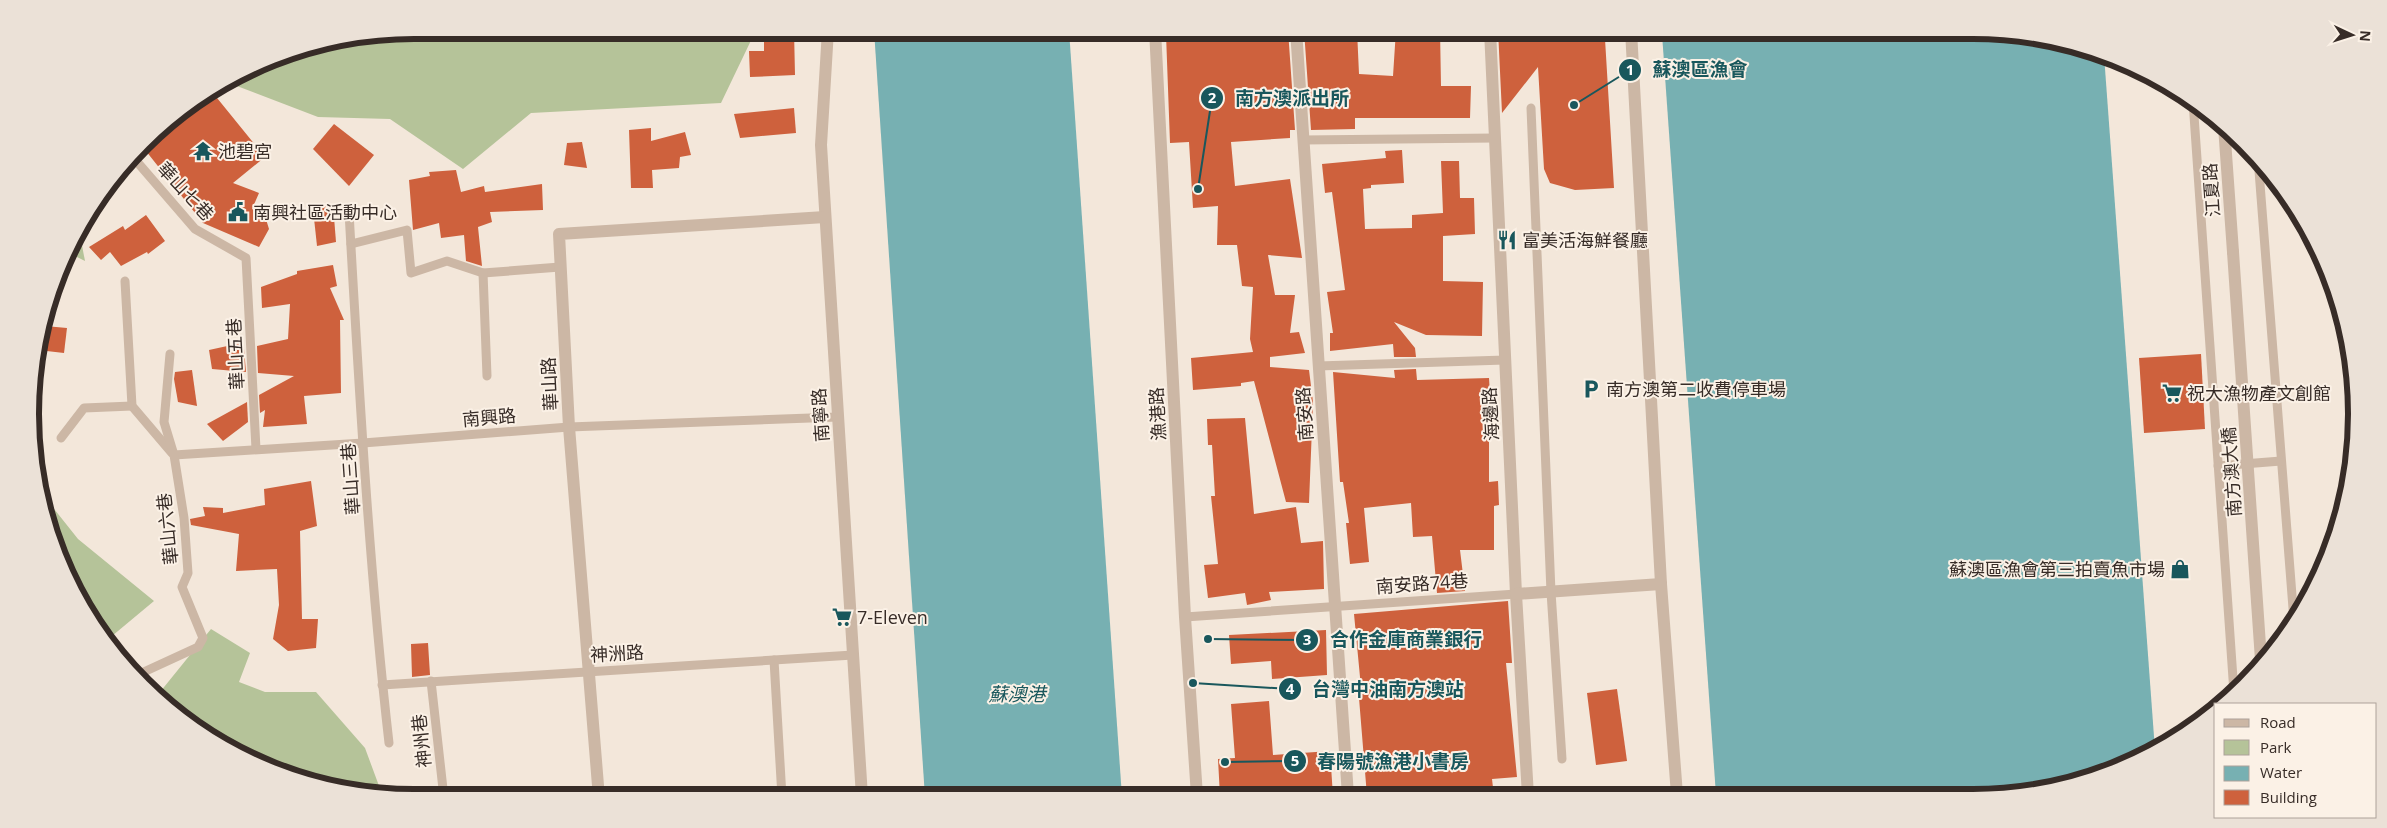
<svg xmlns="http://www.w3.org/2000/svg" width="2387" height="828" font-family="'Open Sans','Noto Sans TC',sans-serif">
  <rect width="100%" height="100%" fill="#f3e7da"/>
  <g fill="#b5c399">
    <path d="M 414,30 L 756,30 L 721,103 L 531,113 L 463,169 L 390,119 L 318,117 L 229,83 L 267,59 L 339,37 Z"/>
    <path d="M 79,230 L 85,261 L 67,252 Z"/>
    <path d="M 39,490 L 78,539 L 154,601 L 106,641 L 95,628 L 43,513 Z"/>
    <path d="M 211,629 L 250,653 L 239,682 L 265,692 L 316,692 L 365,748 L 382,794 L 315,785 L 200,733 L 156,697 Z"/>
  </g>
  <g fill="#77b0b2">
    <path d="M 874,30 L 1069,30 L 1122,797 L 925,797 Z"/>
    <path d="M 1725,30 L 1973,30 L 2072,43 L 2104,55 L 2155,750 L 2143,759 L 2023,795 L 1716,795 L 1662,34 Z"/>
  </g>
  <g fill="#ce613d">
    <path d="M 764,30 L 794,30 L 795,75 L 750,77 L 749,51 L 764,51 Z"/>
    <path d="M 1167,30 L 1288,30 L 1295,130 L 1290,130 L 1290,138 L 1231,142 L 1235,186 L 1290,179 L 1302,258 L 1268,255 L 1275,295 L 1295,295 L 1290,333 L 1299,332 L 1305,353 L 1270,357 L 1270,367 L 1309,370 L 1313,402 L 1309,503 L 1286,502 L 1254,381 L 1241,383 L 1241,386 L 1193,390 L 1191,358 L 1253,352 L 1250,339 L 1253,287 L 1242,286 L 1237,245 L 1217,245 L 1218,206 L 1193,208 L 1189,142 L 1170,143 L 1166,34 L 1168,34 Z"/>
    <path d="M 1304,30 L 1357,30 L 1359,74 L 1393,76 L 1396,30 L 1440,30 L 1441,86 L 1471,86 L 1470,118 L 1355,118 L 1355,129 L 1311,130 Z"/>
    <path d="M 1498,30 L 1534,30 L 1534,38 L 1581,35 L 1581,41 L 1605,39 L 1614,188 L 1575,190 L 1550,183 L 1544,169 L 1538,67 L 1502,113 Z"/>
    <path d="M 213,93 L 265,157 L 233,183 L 259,193 L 252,209 L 265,216 L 269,229 L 259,247 L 203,223 L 142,146 L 186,110 Z"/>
    <path d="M 794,108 L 796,133 L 740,138 L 734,114 Z"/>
    <path d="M 334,124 L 374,155 L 349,186 L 313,149 Z"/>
    <path d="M 651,128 L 651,141 L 685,132 L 691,155 L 680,157 L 679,168 L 652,170 L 653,188 L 631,188 L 629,130 Z"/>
    <path d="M 582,142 L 587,168 L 564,165 L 567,143 Z"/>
    <path d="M 1402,150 L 1404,183 L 1371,185 L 1371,188 L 1363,189 L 1365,229 L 1412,228 L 1412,215 L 1443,213 L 1441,161 L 1459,161 L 1460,198 L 1474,198 L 1475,234 L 1443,236 L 1443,281 L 1483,282 L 1482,336 L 1426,335 L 1394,322 L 1415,348 L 1416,357 L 1394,357 L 1393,344 L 1330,351 L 1330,333 L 1333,333 L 1327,292 L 1345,290 L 1332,192 L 1325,193 L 1322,164 L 1386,158 L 1385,151 Z"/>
    <path d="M 456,170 L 461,192 L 484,186 L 485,192 L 542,184 L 543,210 L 490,212 L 492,222 L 478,227 L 482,266 L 466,261 L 464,235 L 441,238 L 439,223 L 413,230 L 409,180 L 430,176 L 429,172 Z"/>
    <path d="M 333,205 L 336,242 L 317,246 L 313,209 Z"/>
    <path d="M 146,215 L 165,241 L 148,254 L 147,252 L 121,266 L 110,252 L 101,260 L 89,247 L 123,226 L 125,230 Z"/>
    <path d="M 333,265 L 337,286 L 330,288 L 344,320 L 340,320 L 341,393 L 304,396 L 307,424 L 263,427 L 265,410 L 260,413 L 259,395 L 294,376 L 258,373 L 257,346 L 288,339 L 290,304 L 262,308 L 261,287 L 297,274 L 297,271 Z"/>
    <path d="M 45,326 L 67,328 L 64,353 L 38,350 Z"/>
    <path d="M 241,343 L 241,349 L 244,349 L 246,372 L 212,369 L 209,350 Z"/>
    <path d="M 2201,354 L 2205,429 L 2144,433 L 2139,358 Z"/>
    <path d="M 1416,369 L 1417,380 L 1489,378 L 1492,428 L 1489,428 L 1489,482 L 1498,481 L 1499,505 L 1494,506 L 1494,550 L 1460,550 L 1465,591 L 1437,593 L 1432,536 L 1413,537 L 1411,503 L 1364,508 L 1369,562 L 1350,564 L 1346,523 L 1349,523 L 1343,482 L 1340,482 L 1333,372 L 1395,378 L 1394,370 Z"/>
    <path d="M 192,370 L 197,406 L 178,402 L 174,379 L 175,372 Z"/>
    <path d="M 247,402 L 248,422 L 223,441 L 207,424 Z"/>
    <path d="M 1245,418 L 1254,514 L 1296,507 L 1301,543 L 1323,541 L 1324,589 L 1269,592 L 1271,600 L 1247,605 L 1245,593 L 1208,598 L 1204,565 L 1218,564 L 1211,496 L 1215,496 L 1212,445 L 1208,445 L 1207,419 Z"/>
    <path d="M 311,481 L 317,526 L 300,531 L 302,619 L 318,619 L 316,648 L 288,651 L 273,639 L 279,605 L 277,569 L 236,571 L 239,534 L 191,525 L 190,519 L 205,516 L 203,507 L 223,508 L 223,513 L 265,505 L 264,489 Z"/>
    <path d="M 1508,601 L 1512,663 L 1506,663 L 1517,777 L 1492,779 L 1494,796 L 1367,796 L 1359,698 L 1362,698 L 1354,614 Z"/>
    <path d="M 1326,630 L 1327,675 L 1272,679 L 1271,661 L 1231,664 L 1229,635 Z"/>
    <path d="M 428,643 L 430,675 L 412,677 L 411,644 Z"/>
    <path d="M 1617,689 L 1627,761 L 1596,765 L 1587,693 Z"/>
    <path d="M 1269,701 L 1273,755 L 1330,751 L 1333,796 L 1220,796 L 1218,759 L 1235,758 L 1231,704 Z"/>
  </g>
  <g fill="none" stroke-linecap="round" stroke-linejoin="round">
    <g stroke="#ccb7a5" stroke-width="9">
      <path d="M 2193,101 L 2234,693"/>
      <path d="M 1531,108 L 1551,592 L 1562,759"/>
      <path d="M 1303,140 L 1495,138"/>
      <path d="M 132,156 L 195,229 L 246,258 L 256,449"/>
      <path d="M 2258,158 L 2294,621"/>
      <path d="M 349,212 C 359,389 369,567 389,743"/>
      <path d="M 351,244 L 407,230 L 411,273 L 447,261 L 483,273 L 560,267"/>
      <path d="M 483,273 L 487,376"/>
      <path d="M 125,281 L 132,406 L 172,453"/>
      <path d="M 1318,366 L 1505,360"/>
      <path d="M 61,438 L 84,408 L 132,406"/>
      <path d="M 174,455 L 363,443 L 569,427 L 838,417"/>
      <path d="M 2218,466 L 2281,461"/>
      <path d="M 1185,617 L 1516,594"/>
      <path d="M 774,660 L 782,797"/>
      <path d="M 135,676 L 198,647 L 203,638 L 182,587 L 188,573 L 184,518 L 174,455 L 164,422 L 170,354"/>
      <path d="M 431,681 L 444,798"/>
      <path d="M 382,685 L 853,655"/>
    </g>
    <g stroke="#ccb7a5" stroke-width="12">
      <path d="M 828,30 L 821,145 L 862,797"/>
      <path d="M 1155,30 L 1185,617 L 1197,796"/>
      <path d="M 1296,30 L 1348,796"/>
      <path d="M 1490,30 L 1516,594 L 1528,796"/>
      <path d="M 1631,30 L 1661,584 L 1677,795"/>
      <path d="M 2224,126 L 2233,252"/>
      <path d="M 1516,594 L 1661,584"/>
      <path d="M 599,798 L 569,427 L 559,234 L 825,217"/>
    </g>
    <path stroke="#ccb7a5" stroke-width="12" d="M 2233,252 L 2261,660"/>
  </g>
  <defs>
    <symbol id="temple-bare" viewBox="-9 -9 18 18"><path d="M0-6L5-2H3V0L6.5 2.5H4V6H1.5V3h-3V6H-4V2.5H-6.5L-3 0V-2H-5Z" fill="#19575c" stroke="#fbf1e6" stroke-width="2.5" paint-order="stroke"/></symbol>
    <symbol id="civic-bare" viewBox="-9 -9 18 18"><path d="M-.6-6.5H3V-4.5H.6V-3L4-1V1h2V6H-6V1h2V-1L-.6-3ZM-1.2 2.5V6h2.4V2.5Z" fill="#19575c" stroke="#fbf1e6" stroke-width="2.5" paint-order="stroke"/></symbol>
    <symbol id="restaurant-bare" viewBox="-9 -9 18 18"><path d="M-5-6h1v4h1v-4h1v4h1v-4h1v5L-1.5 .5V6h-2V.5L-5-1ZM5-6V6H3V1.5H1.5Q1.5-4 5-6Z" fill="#19575c" stroke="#fbf1e6" stroke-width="2.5" paint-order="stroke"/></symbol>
    <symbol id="parking-bare" viewBox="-9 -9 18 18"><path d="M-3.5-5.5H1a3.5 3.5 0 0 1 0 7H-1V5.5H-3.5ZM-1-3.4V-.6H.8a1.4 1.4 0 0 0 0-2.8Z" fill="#19575c" stroke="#fbf1e6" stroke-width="2.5" paint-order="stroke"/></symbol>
    <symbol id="supermarket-bare" viewBox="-9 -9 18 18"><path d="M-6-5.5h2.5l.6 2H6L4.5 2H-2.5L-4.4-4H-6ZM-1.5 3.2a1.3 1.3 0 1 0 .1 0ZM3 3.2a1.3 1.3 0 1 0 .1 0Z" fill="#19575c" stroke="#fbf1e6" stroke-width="2.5" paint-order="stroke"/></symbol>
    <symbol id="shop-bare" viewBox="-9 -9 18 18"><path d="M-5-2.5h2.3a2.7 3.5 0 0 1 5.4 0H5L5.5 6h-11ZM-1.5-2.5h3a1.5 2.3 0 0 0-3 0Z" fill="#19575c" stroke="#fbf1e6" stroke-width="2.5" paint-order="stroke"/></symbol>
  </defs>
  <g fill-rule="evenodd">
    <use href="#temple-bare" x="189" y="137" width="28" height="28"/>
    <use href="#civic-bare" x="224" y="198" width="28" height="28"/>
    <use href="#restaurant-bare" x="1493" y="226" width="28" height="28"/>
    <use href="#parking-bare" x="1577" y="375" width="28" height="28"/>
    <use href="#supermarket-bare" x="2158" y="379" width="28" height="28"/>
    <use href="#shop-bare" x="2166" y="555" width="28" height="28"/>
    <use href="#supermarket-bare" x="828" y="603" width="28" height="28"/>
  </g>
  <g text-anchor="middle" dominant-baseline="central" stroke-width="4" stroke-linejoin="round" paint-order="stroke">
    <g font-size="18" fill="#372c27" stroke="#fbf1e6" text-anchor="start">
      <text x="218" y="151">池碧宮</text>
      <text x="253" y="212">南興社區活動中心</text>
      <text x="1522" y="240">富美活海鮮餐廳</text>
      <text x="1606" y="389">南方澳第二收費停車場</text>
      <text x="2187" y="393">祝大漁物產文創館</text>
      <text x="2165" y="569" text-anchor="end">蘇澳區漁會第三拍賣魚市場</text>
      <text x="857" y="617">7-Eleven</text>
    </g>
    <g font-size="18" fill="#372c27" stroke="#fbf1e6">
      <text transform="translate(2211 190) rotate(-94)">江夏路</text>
      <text transform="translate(186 191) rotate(47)">華山七巷</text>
      <text transform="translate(235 354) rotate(-93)">華山五巷</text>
      <text transform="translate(549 384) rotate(-93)">華山路</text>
      <text transform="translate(1157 414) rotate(-93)">漁港路</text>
      <text transform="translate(1304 414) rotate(-94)">南安路</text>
      <text transform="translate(1490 414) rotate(-93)">海邊路</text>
      <text transform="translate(820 415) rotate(-94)">南寧路</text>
      <text transform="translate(489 417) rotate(-5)">南興路</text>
      <text transform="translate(2231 472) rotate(-94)">南方澳大橋</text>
      <text transform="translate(350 479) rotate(-94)">華山三巷</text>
      <text transform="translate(167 529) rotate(-96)">華山六巷</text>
      <text transform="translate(1422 583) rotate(-4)">南安路74巷</text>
      <text transform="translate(617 653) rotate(-3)">神洲路</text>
      <text transform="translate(421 741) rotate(-96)">神州巷</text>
    </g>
    <g font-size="19" font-style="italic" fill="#19575c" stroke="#fbf1e6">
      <text x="1017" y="694">蘇澳港</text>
    </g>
  </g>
  <path d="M0 0H2387V828H0ZM414 39H1973A375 375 0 0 1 2348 414V414A375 375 0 0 1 1973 789H414A375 375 0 0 1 39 414V414A375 375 0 0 1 414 39Z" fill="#ebe1d7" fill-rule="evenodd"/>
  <path fill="none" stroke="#372c27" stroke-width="6" d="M414 39H1973A375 375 0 0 1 2348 414V414A375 375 0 0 1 1973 789H414A375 375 0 0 1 39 414V414A375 375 0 0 1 414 39Z"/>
  <path fill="none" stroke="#19575c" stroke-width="2" d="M1574 105L1630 70M1198 189L1212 98M1208 639L1307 640M1193 683L1290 689M1225 762L1295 761"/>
  <g fill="#19575c" stroke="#fbf1e6" stroke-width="2">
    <circle cx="1574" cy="105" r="5"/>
    <circle cx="1198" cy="189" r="5"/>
    <circle cx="1208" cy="639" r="5"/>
    <circle cx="1193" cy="683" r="5"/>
    <circle cx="1225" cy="762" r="5"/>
    <circle cx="1630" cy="70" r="12"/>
    <circle cx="1212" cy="98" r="12"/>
    <circle cx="1307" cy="640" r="12"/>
    <circle cx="1290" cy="689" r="12"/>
    <circle cx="1295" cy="761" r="12"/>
  </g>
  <g font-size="15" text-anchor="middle" font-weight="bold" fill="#fff">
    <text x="1630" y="75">1</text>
    <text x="1212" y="103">2</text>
    <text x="1307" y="645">3</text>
    <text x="1290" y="694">4</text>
    <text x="1295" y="766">5</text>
  </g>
  <g font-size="19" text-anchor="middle" font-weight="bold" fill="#19575c" stroke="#fbf1e6" stroke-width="4" stroke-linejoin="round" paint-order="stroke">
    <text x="1700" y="76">蘇澳區漁會</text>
    <text x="1292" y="105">南方澳派出所</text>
    <text x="1406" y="646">合作金庫商業銀行</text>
    <text x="1388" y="696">台灣中油南方澳站</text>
    <text x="1393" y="768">春陽號漁港小書房</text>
  </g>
  <rect x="2214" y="703" width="162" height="115" fill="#fbf1e6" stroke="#ada29a"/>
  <rect x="2224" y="719" width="25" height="8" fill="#ccb7a5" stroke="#ada29a"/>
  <text x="2260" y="728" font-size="15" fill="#372c27">Road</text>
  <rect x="2224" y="740" width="25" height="15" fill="#b5c399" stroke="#ada29a"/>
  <text x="2260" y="753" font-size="15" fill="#372c27">Park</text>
  <rect x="2224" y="766" width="25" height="15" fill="#77b0b2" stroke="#ada29a"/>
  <text x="2260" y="778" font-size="15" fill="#372c27">Water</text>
  <rect x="2224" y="790" width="25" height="15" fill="#ce613d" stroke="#ada29a"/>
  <text x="2260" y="803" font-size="15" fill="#372c27">Building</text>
  <g transform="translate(2352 35) rotate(94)" stroke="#fbf1e6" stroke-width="4" paint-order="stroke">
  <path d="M0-4L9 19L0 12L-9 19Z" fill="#372c27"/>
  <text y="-8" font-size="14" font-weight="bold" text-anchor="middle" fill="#372c27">N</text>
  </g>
</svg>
